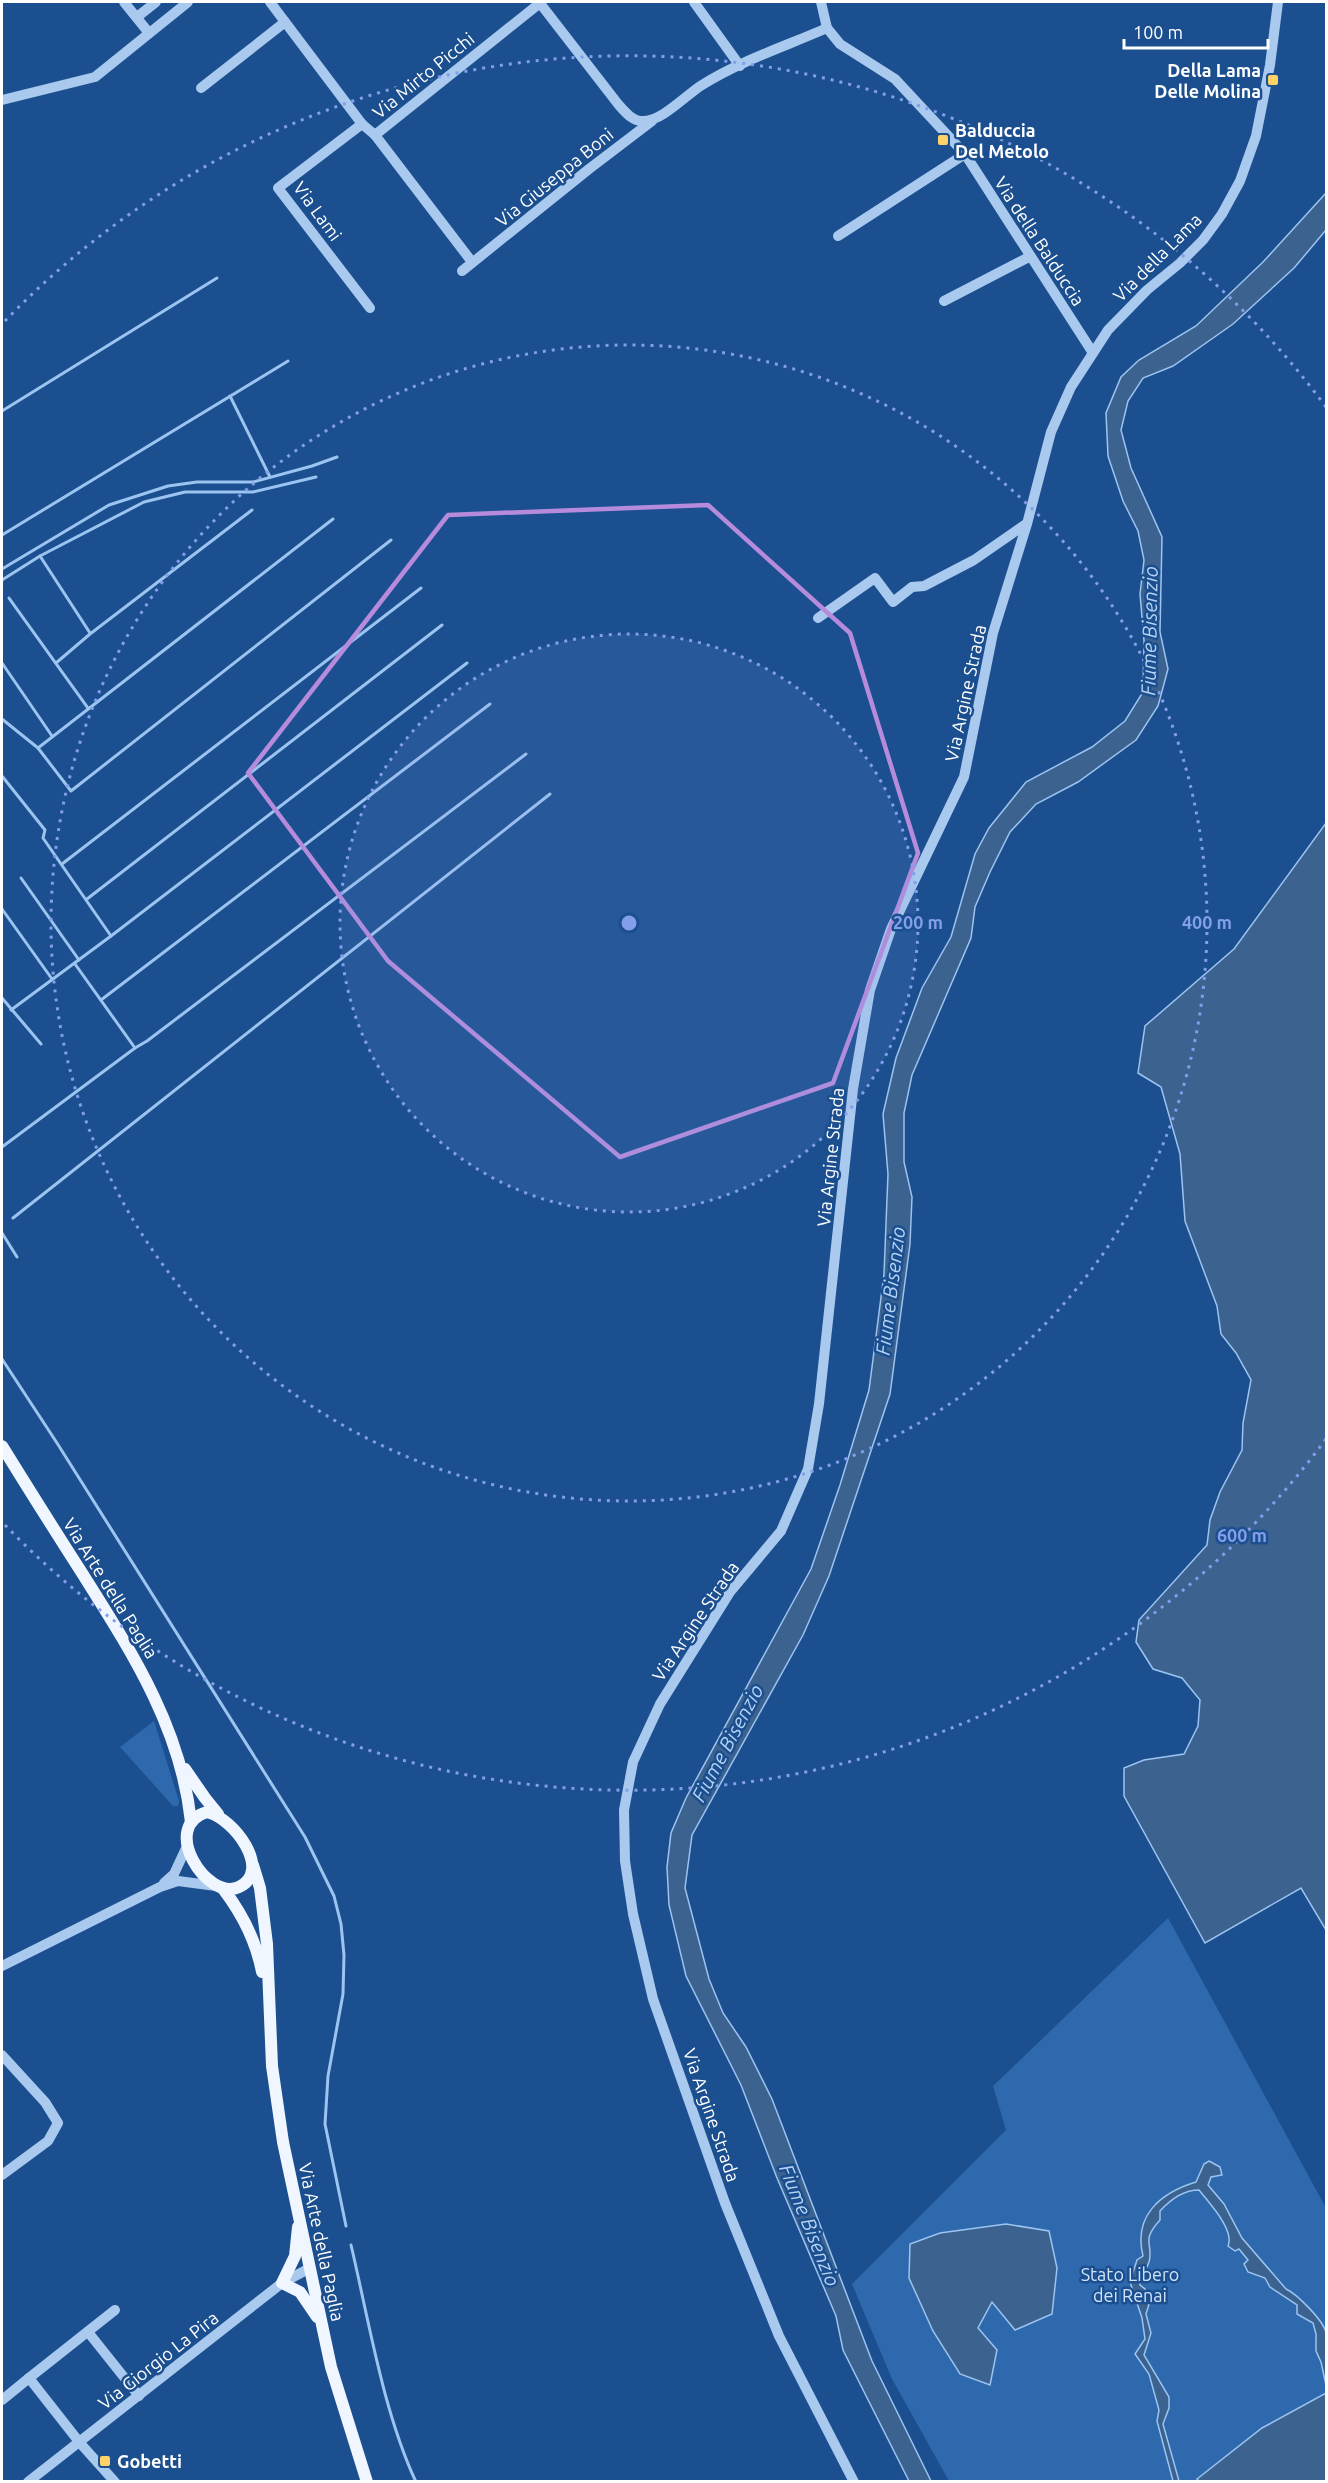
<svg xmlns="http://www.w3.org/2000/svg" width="1328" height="2483" font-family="Ubuntu,sans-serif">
  <rect width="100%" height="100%" fill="#1b4f8f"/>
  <g fill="#2e69ad">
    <path d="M 154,1721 L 179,1801 L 178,1806 L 173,1806 L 120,1747 Z"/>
    <path d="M 1168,1918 L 1326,2208 L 1326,2481 L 949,2481 L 892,2379 L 852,2284 L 1006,2130 L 993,2086 Z"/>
  </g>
  <g fill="#3c6290" stroke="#9cc4f0" stroke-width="1.5">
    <path d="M 1326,193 L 1326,230 L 1294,268 L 1233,324 L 1173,366 L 1143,378 L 1128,401 L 1121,430 L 1131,468 L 1162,537 L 1160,632 L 1168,669 L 1158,706 L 1136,740 L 1078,782 L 1036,804 L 1010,832 L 990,872 L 975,907 L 971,938 L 912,1075 L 904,1113 L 904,1162 L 912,1197 L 910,1244 L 890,1394 L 829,1576 L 803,1635 L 692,1835 L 685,1888 L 709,1979 L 723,2013 L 746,2047 L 772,2099 L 872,2361 L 931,2481 L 909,2481 L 843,2350 L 836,2316 L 777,2178 L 741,2085 L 686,1976 L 669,1905 L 667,1867 L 671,1833 L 686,1798 L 811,1569 L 840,1485 L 869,1390 L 884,1274 L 888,1174 L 883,1114 L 896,1058 L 922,988 L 951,937 L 975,854 L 989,828 L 1026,782 L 1092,747 L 1125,721 L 1143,692 L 1144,641 L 1140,594 L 1144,560 L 1138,531 L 1123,501 L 1108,456 L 1106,413 L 1121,377 L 1139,360 L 1196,326 L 1263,262 Z"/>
    <path d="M 1326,823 L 1326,1930 L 1301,1888 L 1205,1943 L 1124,1796 L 1124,1768 L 1144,1760 L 1184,1754 L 1198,1726 L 1200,1700 L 1182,1678 L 1153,1669 L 1136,1642 L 1139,1620 L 1207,1545 L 1210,1520 L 1220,1492 L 1242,1450 L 1243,1423 L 1251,1380 L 1236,1353 L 1221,1334 L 1217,1306 L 1185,1221 L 1180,1154 L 1161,1087 L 1138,1073 L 1145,1026 L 1234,949 Z"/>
    <path d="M 1209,2161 L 1220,2167 L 1222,2175 L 1211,2177 L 1208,2185 L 1224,2204 L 1242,2238 L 1286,2289 C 1297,2294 1324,2321 1326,2333 C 1328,2348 1327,2369 1326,2385 L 1321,2362 L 1316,2351 L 1316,2334 L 1313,2323 L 1297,2314 L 1297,2305 L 1270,2287 L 1265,2278 L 1248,2272 L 1244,2264 L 1248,2260 L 1239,2249 L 1235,2251 L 1228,2246 C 1235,2230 1209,2203 1199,2190 C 1183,2190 1170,2200 1160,2211 L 1160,2220 C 1140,2242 1154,2243 1149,2262 C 1146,2272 1139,2275 1140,2285 L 1145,2289 L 1150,2301 L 1146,2314 L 1151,2333 L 1144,2355 L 1169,2397 L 1169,2408 L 1163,2424 L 1179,2481 L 1173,2481 L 1157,2421 L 1159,2410 L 1149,2374 L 1135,2354 L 1145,2339 L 1142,2318 L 1130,2282 L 1137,2260 L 1143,2256 C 1133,2216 1160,2193 1196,2182 L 1204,2164 Z"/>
    <path d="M 1006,2224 L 1049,2231 L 1057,2268 L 1052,2314 L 1015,2330 L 992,2302 L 978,2328 L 997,2350 L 990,2385 L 960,2374 L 933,2331 L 909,2278 L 910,2244 L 940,2233 Z"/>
    <path d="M 1326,2393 L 1326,2481 L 1199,2481 L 1197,2479 L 1262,2428 Z"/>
  </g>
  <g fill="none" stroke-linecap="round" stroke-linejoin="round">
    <g stroke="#9cc4f0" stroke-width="3">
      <path d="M 230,396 L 270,477"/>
      <path d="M 2,411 L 217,278"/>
      <path d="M 2,535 L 288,361"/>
      <path d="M 40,556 L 90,633"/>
      <path d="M 2,569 L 109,505 L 168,486 L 197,482 L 253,482 L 312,466 L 337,457"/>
      <path d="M 2,580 L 40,556 L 144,502 L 185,492 L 253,492 L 316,477"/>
      <path d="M 9,598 L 88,708"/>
      <path d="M 2,663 L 52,736"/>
      <path d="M 56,663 L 90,634 L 252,510"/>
      <path d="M 2,719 L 38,748 L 71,791 L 391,540"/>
      <path d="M 38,748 L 333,519"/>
      <path d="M 2,776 L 45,830 L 43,838 L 111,936"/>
      <path d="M 62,864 L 421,588"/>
      <path d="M 21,878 L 79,960"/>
      <path d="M 87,899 L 442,625"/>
      <path d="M 2,909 L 52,979"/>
      <path d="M 75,964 L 135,1048"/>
      <path d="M 2,998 L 41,1044"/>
      <path d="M 101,1000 L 490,704"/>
      <path d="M 11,1010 L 111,936 L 467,663"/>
      <path d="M 2,1147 L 135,1048 L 147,1041 L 526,754"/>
      <path d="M 13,1218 L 550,794"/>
      <path d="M 2,1233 L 17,1257"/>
      <path d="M 2,1359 L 57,1443 L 305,1837 L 334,1896 L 341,1924 L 344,1955 L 343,1994 L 328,2076 L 325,2124 L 346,2226"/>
      <path d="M 351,2245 C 369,2321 383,2411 416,2482"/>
    </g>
    <g stroke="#a9c9ee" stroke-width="10">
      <path d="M 124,2 L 149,33"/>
      <path d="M 270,2 L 362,124 L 375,135 L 540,3"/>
      <path d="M 539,2 L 618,104 C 625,112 633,122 644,121 C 662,121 686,95 702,85 C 740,61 786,46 827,28"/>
      <path d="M 694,2 L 740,66"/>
      <path d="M 821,2 L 827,28 L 840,44 L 895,79 L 965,154 L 1093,353"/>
      <path d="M 137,17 L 156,2"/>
      <path d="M 201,88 L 285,22"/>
      <path d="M 2,100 L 95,77 L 188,2"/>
      <path d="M 362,124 L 278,188 L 370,308"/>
      <path d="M 375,135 L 472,262"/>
      <path d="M 838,236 L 965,154"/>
      <path d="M 462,271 L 589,169 L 652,121"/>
      <path d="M 944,301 L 1029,257"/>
      <path d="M 818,618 L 875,578 L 893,602 L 912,587 L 924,586 L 974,560 L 1026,524"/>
      <path d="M 164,1883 L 174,1874 L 187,1846"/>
      <path d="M 2,1966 L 160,1887 L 178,1881 L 216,1886"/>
      <path d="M 2,2055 L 45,2102 L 58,2123 L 48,2141 L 2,2175"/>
      <path d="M 88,2332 L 139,2396"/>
      <path d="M 29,2378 L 115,2310"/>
      <path d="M 2,2400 L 29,2378 L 80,2443 L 115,2482"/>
      <path d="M 28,2482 L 282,2283 L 310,2268"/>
      <path d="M 854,2482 L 779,2336 L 725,2203 L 653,1999 L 633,1914 L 625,1861 L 624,1810 L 633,1762 L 660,1704 L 730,1592 L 781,1531 L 808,1469 L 819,1404 L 853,1089 L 870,990 L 891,929 L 964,777 L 993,633 L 1027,524 L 1051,432 L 1071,387 L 1108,330 L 1147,290 L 1180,263 L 1203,240 L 1222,214 L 1240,181 L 1256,136 L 1270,65 L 1278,2"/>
    </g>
    <g stroke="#f0f6ff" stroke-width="12">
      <path d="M 2,1446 C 28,1488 55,1531 82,1573 C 131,1651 181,1727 191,1822"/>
      <path d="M 185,1769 L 205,1798 L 218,1814"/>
      <path d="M 207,1812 C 234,1818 273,1871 239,1887 C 207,1902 159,1826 207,1812 Z"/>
      <path d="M 253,1865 L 260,1888 L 267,1944 L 272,2066 L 283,2142 L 331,2367 L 367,2482"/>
      <path d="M 224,1890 C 243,1915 256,1940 262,1972"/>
      <path d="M 298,2227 L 295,2256 L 282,2283 L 300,2292 L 317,2317"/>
    </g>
  </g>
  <path fill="none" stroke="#b68bdc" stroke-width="4.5" stroke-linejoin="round" d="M 708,505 L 850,633 L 918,853 L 833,1083 L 620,1157 L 388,961 L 248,773 L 448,515 Z"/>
  <circle cx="629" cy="923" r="289" fill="#839eea" fill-opacity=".12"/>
  <g fill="none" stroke="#839eea" stroke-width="3" stroke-dasharray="3 6">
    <circle cx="629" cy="923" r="289"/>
    <circle cx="629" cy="923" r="578"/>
    <path d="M1326 1439A867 867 0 0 1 5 1525M5 321A867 867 0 0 1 1326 407"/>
  </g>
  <g fill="#ffd166" stroke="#1b4f8f" stroke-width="2">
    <rect x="1267" y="74" width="12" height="12" rx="3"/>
    <rect x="937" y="134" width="12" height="12" rx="3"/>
    <rect x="99" y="2455" width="12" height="12" rx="3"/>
  </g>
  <g text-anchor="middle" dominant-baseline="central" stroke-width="5" stroke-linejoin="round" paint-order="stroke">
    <g font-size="18" font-weight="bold" fill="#fff" stroke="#1b4f8f" text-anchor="start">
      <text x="1261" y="70" text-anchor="end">Della Lama<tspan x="1261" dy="21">Delle Molina</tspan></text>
      <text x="955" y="130">Balduccia<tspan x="955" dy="21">Del Metolo</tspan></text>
      <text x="117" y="2461">Gobetti</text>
    </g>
    <g font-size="18" fill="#fff" stroke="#1b4f8f">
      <text transform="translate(423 75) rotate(-39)">Via Mirto Picchi</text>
      <text transform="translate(554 177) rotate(-39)">Via Giuseppa Boni</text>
      <text transform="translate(318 211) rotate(54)">Via Lami</text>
      <text transform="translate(1040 241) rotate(57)">Via della Balduccia</text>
      <text transform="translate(1157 257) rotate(-45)">Via della Lama</text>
      <text transform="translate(965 693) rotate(-78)">Via Argine Strada</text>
      <text transform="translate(830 1157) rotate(-84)">Via Argine Strada</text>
      <text transform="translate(111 1588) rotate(58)">Via Arte della Paglia</text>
      <text transform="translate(695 1621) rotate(-56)">Via Argine Strada</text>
      <text transform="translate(712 2115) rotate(71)">Via Argine Strada</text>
      <text transform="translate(322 2242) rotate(78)">Via Arte della Paglia</text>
      <text transform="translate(158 2360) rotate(-38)">Via Giorgio La Pira</text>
    </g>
    <g font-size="18" fill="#cfe3fa" stroke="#1b4f8f">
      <text x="1130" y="2274">Stato Libero<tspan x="1130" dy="21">dei Renai</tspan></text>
    </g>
    <g font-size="20" font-style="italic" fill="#b5d3f5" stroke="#1b4f8f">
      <text transform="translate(1149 631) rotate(-89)">Fiume Bisenzio</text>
      <text transform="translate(890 1291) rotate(-83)">Fiume Bisenzio</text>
      <text transform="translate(727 1743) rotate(-62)">Fiume Bisenzio</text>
      <text transform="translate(810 2225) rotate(68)">Fiume Bisenzio</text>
    </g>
  </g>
  <circle cx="629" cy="923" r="9" fill="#839eea" stroke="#1b4f8f" stroke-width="3"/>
  <g font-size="18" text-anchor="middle" font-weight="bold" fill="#839eea" stroke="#1b4f8f" stroke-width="5" stroke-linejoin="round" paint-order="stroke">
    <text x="918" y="929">200 m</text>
    <text x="1207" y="929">400 m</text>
    <text x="1242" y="1542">600 m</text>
  </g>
  <rect width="1328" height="2483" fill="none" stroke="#ffffff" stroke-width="6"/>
  <path d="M1124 39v9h144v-9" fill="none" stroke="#ffffff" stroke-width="3"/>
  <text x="1133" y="39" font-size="18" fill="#ffffff" stroke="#1b4f8f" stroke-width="4.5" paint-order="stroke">100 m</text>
</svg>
